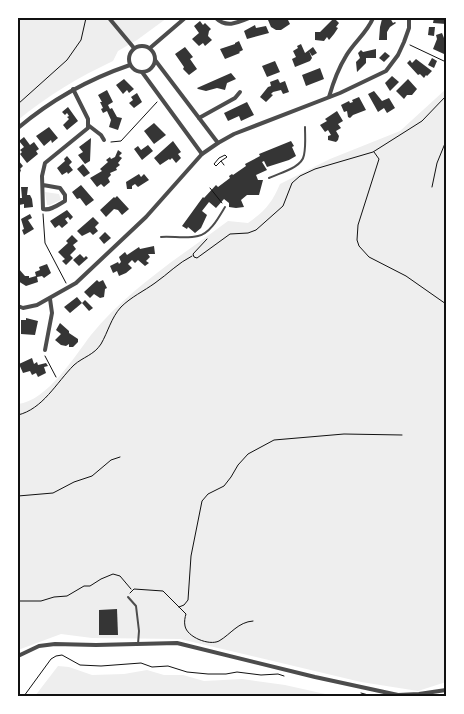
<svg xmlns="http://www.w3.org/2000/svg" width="464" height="714" font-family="Lato,sans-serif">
  <rect width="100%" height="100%" fill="#fff"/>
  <g fill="#eee">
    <path d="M 18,18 L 167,18 L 137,40 L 118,51 L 113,61 C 79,77 47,96 18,120 Z"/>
    <path d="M 446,89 L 446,682 L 418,691 L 361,682 L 180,639 L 92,638 L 61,634 L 18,650 L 18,404 C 47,401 74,357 91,335 C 128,289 181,256 228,221 L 248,223 C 265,211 272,203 280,184 L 330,159 L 400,131 Z"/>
    <path d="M 45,192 L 59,194 L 61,200 L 50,205 L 47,205 Z"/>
    <path d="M 58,666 L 69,667 L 92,675 L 124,674 L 147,670 L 164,675 L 183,675 L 204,681 L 242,679 L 285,685 L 334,696 L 35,696 Z"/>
  </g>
  <g fill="#353535">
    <path d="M 273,18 L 287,18 L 290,24 L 281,30 L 276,30 L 271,27 L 268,20 Z"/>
    <path d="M 334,18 L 339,23 L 336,27 L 338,28 L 334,34 L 329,40 L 327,37 L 324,41 L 315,40 L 315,32 L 320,32 Z"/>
    <path d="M 385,18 L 390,18 L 393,23 L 395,22 L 396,23 L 390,27 L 387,32 L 387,40 L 379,40 L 380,27 L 382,19 Z"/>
    <path d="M 434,18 L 446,18 L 446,24 L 433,23 Z"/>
    <path d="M 200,21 L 203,25 L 205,23 L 211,29 L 209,31 L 208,36 L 212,40 L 205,46 L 203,43 L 199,46 L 192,39 L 199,33 L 194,26 Z"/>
    <path d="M 255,25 L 256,28 L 266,26 L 269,33 L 247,39 L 244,31 Z"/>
    <path d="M 429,27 L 435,27 L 434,36 L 428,35 Z"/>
    <path d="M 442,33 L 444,38 L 446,39 L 446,52 L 444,54 L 433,49 L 437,39 L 436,35 Z"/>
    <path d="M 239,41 L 243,50 L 239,52 L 240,53 L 225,59 L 220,49 L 235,44 L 235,43 Z"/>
    <path d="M 301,44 L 305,53 L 313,47 L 317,53 L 312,56 L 309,51 L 312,58 L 310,61 L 295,67 L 292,59 L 296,57 L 293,51 L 298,48 L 297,46 Z"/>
    <path d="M 185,47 L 193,57 L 190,59 L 197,69 L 189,75 L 183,69 L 184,67 L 175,54 Z"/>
    <path d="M 376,49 L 376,58 L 366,58 L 366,63 L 357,72 L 356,62 L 360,58 L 358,53 L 361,50 L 363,52 Z"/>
    <path d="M 385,52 L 390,56 L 384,62 L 379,58 Z"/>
    <path d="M 432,58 L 437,61 L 434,68 L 428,65 Z"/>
    <path d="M 416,59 L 432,71 L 427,76 L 426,75 L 424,78 L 420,74 L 418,75 L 407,63 L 410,60 L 412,63 Z"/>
    <path d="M 275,61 L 280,72 L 267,77 L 262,66 Z"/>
    <path d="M 320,68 L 324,79 L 306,86 L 302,75 Z"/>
    <path d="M 231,73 L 236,79 L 227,83 L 225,90 L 217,88 L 206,91 L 198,89 L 197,88 Z"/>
    <path d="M 392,76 L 399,82 L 390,91 L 385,83 Z"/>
    <path d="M 124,79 L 134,89 L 129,93 L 127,90 L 123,94 L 116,85 Z"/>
    <path d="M 278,79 L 280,83 L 285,81 L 289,92 L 283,94 L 281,90 L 273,92 L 271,94 L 273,95 L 266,102 L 260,97 L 268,87 L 271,86 L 270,82 Z"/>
    <path d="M 408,79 L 417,89 L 412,95 L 407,95 L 404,99 L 396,91 Z"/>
    <path d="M 107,90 L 113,102 L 108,105 L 110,109 L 112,108 L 117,117 L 122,118 L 118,130 L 109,127 L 111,120 L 107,111 L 103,113 L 101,109 L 103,108 L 100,102 L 102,102 L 98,95 Z"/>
    <path d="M 374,91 L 382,101 L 389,98 L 395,108 L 387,113 L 384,108 L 378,112 L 368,94 Z"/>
    <path d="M 137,93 L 142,102 L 134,108 L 129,103 L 133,100 L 131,97 Z"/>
    <path d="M 359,97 L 366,110 L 353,115 L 350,118 L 348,117 L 347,111 L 344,112 L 341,105 L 349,101 L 350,103 L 353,102 L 352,100 Z"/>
    <path d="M 247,102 L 254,115 L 241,121 L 239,116 L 228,121 L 224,113 Z"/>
    <path d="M 68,107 L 78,121 L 67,130 L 63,125 L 69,119 L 67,117 L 69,116 L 67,113 L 65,115 L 62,112 Z"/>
    <path d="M 337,111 L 343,121 L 338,124 L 341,128 L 336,131 L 339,136 L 338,140 L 336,142 L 328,140 L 328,136 L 331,135 L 328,130 L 325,132 L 320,125 L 327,121 L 325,119 Z"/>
    <path d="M 154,123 L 166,135 L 154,144 L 144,131 Z"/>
    <path d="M 49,127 L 58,138 L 52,143 L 51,140 L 44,146 L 36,136 Z"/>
    <path d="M 24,137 L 30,145 L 34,142 L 39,149 L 36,151 L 38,154 L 27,163 L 20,154 L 22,152 L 20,150 L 24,147 L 19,141 Z"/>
    <path d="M 91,138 L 90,161 L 85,164 L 78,155 L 83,152 L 79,147 Z"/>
    <path d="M 173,141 L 181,152 L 178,154 L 181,158 L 176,163 L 172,158 L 170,160 L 169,159 L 160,165 L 154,158 Z"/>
    <path d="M 291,141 L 294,146 L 292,147 L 296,156 L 289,160 L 267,167 L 264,161 L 262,162 L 267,170 L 256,175 L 258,180 L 263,180 L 259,195 L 247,195 L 241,200 L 244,207 L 236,208 L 229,207 L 229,203 L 224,199 L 216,208 L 209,202 L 202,211 L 207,215 L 201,228 L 195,233 L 188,227 L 187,229 L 182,226 L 203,197 L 204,198 L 216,185 L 218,187 L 230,178 L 229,176 L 232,174 L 233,175 L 246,166 L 245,164 L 260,156 L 259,154 Z"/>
    <path d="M 148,145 L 153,151 L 142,160 L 134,149 L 138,146 L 141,150 Z"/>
    <path d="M 118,150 L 122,153 L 119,156 L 122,158 L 118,163 L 120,165 L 116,168 L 117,170 L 110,173 L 111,175 L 108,178 L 110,182 L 104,187 L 101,184 L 97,187 L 90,178 L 102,171 L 100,169 L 108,162 L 106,160 L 110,157 L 111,159 L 115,157 Z"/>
    <path d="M 67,156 L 72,162 L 69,165 L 73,170 L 68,174 L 67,172 L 62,175 L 57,168 L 65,161 L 64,159 Z"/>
    <path d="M 18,160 L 23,166 L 20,169 L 21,170 L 18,178 Z"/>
    <path d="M 83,164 L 90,173 L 84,177 L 77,169 Z"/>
    <path d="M 139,174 L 141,177 L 144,174 L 149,180 L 138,187 L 135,184 L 132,186 L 132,189 L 127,189 L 126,182 Z"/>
    <path d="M 81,185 L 94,200 L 86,206 L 80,198 L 77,199 L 72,192 Z"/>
    <path d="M 21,187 L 28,187 L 27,195 L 30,195 L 32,199 L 33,207 L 24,208 L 24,204 L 19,205 L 19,198 L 22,198 Z"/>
    <path d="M 117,196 L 129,209 L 122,215 L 118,210 L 114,209 L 106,217 L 100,210 L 114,197 L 115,198 Z"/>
    <path d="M 67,210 L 73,217 L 70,220 L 68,217 L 65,219 L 68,223 L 62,228 L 59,225 L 55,228 L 50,221 Z"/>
    <path d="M 30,214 L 32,218 L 28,220 L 34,229 L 24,235 L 22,230 L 24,229 L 21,219 Z"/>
    <path d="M 93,217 L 99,223 L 95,227 L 98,231 L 93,235 L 90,232 L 82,236 L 77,231 Z"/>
    <path d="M 105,232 L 111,238 L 104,244 L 99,238 Z"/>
    <path d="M 72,235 L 78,241 L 73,245 L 76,249 L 70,255 L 73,258 L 66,265 L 62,261 L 65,259 L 58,252 L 68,243 L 66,241 Z"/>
    <path d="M 154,246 L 155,254 L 148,254 L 150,257 L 146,261 L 149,263 L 145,266 L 138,260 L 135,263 L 132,260 L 128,264 L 132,268 L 126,273 L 119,276 L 117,271 L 113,273 L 110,266 L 118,262 L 119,264 L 121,262 L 119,257 L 125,252 L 127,255 L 139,247 L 140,249 Z"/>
    <path d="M 80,254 L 84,258 L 86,256 L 88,258 L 79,266 L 73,260 Z"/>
    <path d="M 47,264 L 51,273 L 44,278 L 42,276 L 37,277 L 38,282 L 26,286 L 18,281 L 18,268 L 25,276 L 29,276 L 29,278 L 36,276 L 35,272 L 40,270 L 39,267 Z"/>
    <path d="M 97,280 L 99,282 L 103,280 L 107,288 L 105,289 L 104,297 L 100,298 L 94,294 L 90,298 L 84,292 Z"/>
    <path d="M 77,297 L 82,303 L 85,300 L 93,308 L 89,311 L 82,303 L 70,313 L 64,307 Z"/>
    <path d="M 26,318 L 38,321 L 35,335 L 21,334 L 21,320 L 26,320 Z"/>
    <path d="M 60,323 L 69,331 L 69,333 L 78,339 L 78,342 L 73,347 L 69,347 L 69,344 L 66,346 L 61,345 L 55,340 L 61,334 L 56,330 Z"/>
    <path d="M 32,358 L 34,364 L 37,362 L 38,365 L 46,363 L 48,366 L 44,367 L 46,373 L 38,377 L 36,373 L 32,375 L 30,371 L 23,373 L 19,364 Z"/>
    <path d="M 117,609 L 118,635 L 99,635 L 99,610 Z"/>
  </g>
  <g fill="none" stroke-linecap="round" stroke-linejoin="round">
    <g stroke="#111" stroke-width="1">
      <path d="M 410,45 L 446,62"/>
      <path d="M 18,104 L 67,60 L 81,40 L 86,18"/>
      <path d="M 111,142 L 121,141 L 157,102"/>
      <path d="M 374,152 L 379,159 L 358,225 L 357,240 L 359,246 L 369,257 L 406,276 L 446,304"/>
      <path d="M 221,161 L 227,157 L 225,155 L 219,158 L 214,164 L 216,166 L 221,161 L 224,165"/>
      <path d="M 432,187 L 437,163 L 446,141"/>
      <path d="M 210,188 L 222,203"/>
      <path d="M 43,214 L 45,243 L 66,283"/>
      <path d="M 207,239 L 193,254 L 194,257 L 197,258 L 230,234 L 248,233 L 256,230 L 283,206 L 292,183 L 300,176 L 315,169 L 373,152 L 422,121 L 446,96"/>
      <path d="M 45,356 L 56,377"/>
      <path d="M 18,415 C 43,409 56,383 74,365 C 83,357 94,355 101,344 C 108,332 111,318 121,307 C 131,297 144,291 155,283 C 168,274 178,263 192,256"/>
      <path d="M 18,496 L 53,493 L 74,482 L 92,476 L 111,460 L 120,457"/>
      <path d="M 130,593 L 134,589 L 163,591 L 186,614 C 185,617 184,622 185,626 C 187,637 209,646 219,641 C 231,634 238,622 253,621"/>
      <path d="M 18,601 L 41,601 L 54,597 L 67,596 L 84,586 L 90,586 L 101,579 L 113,574 L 120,576 L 131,589"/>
      <path d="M 179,607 L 184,605 L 188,600 L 191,556 L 202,501 L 208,494 L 224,486 L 231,477 L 238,465 L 248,454 L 274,440 L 344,434 L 402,435"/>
      <path d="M 361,693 L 372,696"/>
      <path d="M 24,696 L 51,659 L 56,656 L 62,655 L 80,665 L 101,666 L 141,663 L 152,667 L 168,666 L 187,672 L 208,674 L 226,674 L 237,672 L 261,675 L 278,674 L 284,676"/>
    </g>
    <g stroke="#4c4c4c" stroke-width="2">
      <path d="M 269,178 C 279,173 302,168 304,155 C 306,146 305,136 305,127"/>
      <path d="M 161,237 C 172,236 187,239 198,236 C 210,234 219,217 225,207"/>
      <path d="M 128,597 L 136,606 L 139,631 L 138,644"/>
    </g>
    <g stroke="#4c4c4c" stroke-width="4">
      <path d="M 109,18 L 134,48"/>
      <path d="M 216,18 C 226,28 237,23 249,18"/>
      <circle cx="142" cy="59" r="13"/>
      <path d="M 150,48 L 185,18"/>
      <path d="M 155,60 L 218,143"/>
      <path d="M 142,72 L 202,154"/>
      <path d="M 329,97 C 333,83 338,69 346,56 C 354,42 367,33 373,18"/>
      <path d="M 199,118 L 235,98 L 240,92"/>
      <path d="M 88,125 L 101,135 L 104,140"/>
      <path d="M 18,128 C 51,100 89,79 130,65"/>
      <path d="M 43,185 L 60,188 L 65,195 L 65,201 C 58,205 50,211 43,209 L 42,176 L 45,163 L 88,128 L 88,119 L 73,89"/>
      <path d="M 18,306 L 23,308 L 37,305 L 76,283 L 146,217 L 202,154 L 218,143 L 234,134 L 340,93 L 386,71 L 398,55 L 404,42 L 409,28 L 409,18"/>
      <path d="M 45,350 L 52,313 L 50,299"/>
      <path d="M 18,656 L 39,646 L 55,644 L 96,645 L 177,643 L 315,677 L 398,695 L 419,694 L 446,690"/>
    </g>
  </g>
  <rect width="464" height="714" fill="none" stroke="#ffffff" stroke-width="38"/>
  <rect x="19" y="19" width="426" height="676" fill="none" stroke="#111" stroke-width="2"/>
</svg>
